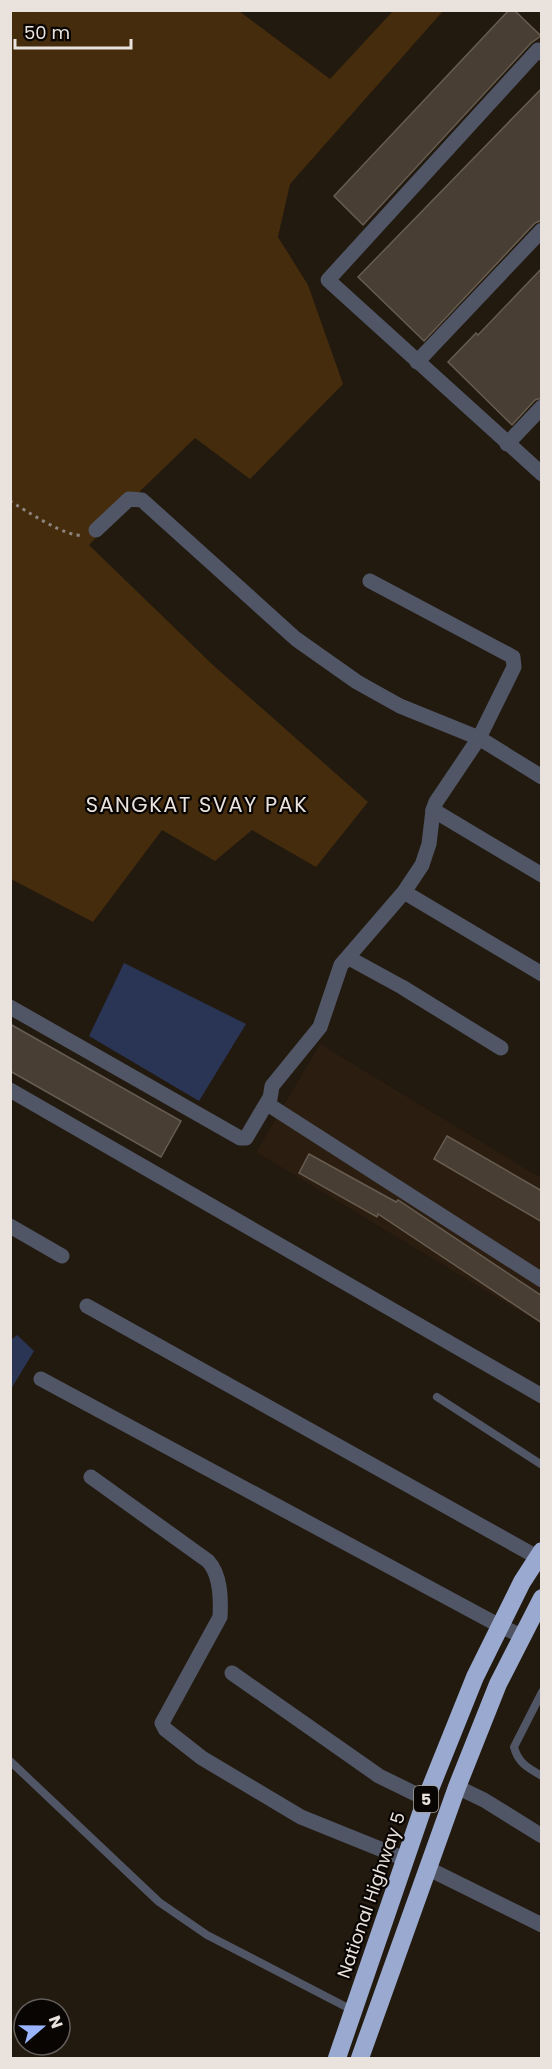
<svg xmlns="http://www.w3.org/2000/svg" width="552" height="2069" font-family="Poppins,sans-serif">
  <rect width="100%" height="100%" fill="#22190f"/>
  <path fill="#2b1d0f" d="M 320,1044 L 541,1178 L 541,1324 L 256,1152 Z"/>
  <path fill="#452c0d" d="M 10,11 L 239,11 L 330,79 L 393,11 L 443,11 L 290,184 L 278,237 L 308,285 L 343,384 L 250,479 L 195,438 L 132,499 L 89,545 L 214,666 L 368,802 L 316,867 L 252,830 L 215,861 L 162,830 L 93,922 L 11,879 Z"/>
  <g fill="#2a3555">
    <path d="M 124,963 L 246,1024 L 199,1101 L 89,1036 Z"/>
    <path d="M 17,1335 L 34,1351 L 11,1389 L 11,1340 Z"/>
  </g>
  <g fill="#493e33" stroke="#675c50" stroke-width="1.5">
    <path d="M 509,10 L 514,10 L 541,36 L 531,43 L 363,225 L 334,196 Z"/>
    <path d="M 542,88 L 542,220 L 535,223 L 424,341 L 358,277 Z"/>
    <path d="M 542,268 L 542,398 L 535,400 L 512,425 L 448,362 L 476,333 L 478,335 Z"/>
    <path d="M 10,1024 L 181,1121 L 161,1157 L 10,1071 Z"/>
    <path d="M 447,1136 L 542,1191 L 542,1222 L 434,1159 Z"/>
    <path d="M 309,1154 L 396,1202 L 398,1200 L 542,1296 L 542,1323 L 378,1214 L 377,1217 L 299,1173 Z"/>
  </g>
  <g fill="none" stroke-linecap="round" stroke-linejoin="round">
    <path stroke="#8d857e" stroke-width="3" stroke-dasharray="3 4.5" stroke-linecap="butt" d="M 10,501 C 25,510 68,539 84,535"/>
    <g stroke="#505665" stroke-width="8">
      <path d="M 437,1397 L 542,1465"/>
      <path d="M 542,1692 L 514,1747 C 518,1763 528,1768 542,1776"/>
      <path d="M 10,1761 L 159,1902 L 207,1935 L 354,2011"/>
    </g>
    <g stroke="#505665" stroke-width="15">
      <path d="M 542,53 L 538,50 L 328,280 L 542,474"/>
      <path d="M 417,362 L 542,230"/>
      <path d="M 507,444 L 542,407"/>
      <path d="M 96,530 L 129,499 L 142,500 L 296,639 L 357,682 L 400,706 L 479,738 L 542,777"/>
      <path d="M 370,581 L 513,657 L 514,667 L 479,738 L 436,802 L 433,810 L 429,844 L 422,865 L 404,892 L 341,965 L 320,1027 L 272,1086 L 269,1105 L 542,1280"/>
      <path d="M 433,810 L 542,875"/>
      <path d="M 404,892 L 542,974"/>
      <path d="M 349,958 L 402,987 L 501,1048"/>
      <path d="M 10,1007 L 240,1138 L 246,1138 L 269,1099"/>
      <path d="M 10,1090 L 542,1396"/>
      <path d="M 10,1226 L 62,1256"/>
      <path d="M 87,1306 L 537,1557"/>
      <path d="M 41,1379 L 500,1626 L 522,1636"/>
      <path d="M 91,1477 L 208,1561 C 221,1575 221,1599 220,1617 L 162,1723 L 165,1729 L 202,1758 L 301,1817 L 405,1859"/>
      <path d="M 232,1673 L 379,1776 L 426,1799"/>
      <path d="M 457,1787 L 484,1800 L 542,1836"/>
      <path d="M 427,1868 L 542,1925"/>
    </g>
    <g stroke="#9aa9cf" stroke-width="18">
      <path d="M 337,2058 L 426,1799 L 475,1677 L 522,1582 L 542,1551"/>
      <path d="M 360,2058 L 457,1787 L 498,1684 L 542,1598"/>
    </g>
  </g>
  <g text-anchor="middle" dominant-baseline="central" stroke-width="4.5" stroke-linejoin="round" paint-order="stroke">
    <rect fill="#090503" stroke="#a6a09c" stroke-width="1.5" x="414" y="1786" width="24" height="26" rx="4.5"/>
    <g font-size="16" font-weight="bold" fill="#eae3dd">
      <text x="426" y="1799">5</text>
    </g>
    <g font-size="18" fill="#eae3dd" stroke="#090503">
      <text transform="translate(371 1895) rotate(-71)">National Highway 5</text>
    </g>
    <g font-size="21" letter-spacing="1.5" fill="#eae3dd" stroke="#090503">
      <text x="197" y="804">SANGKAT SVAY PAK</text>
    </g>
  </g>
  <rect width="552" height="2069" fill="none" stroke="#eae3dd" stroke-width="24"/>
  <g transform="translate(42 2027) rotate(70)"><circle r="28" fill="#090503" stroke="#635e5a" stroke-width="1.5"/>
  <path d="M0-4.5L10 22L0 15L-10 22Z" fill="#9ab5fd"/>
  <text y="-9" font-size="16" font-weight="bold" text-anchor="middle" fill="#eae3dd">N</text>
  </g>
  <path d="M15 39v9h116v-9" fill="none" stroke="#eae3dd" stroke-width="3"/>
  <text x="24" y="39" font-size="18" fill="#eae3dd" stroke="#090503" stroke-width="4.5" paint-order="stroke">50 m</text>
</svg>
